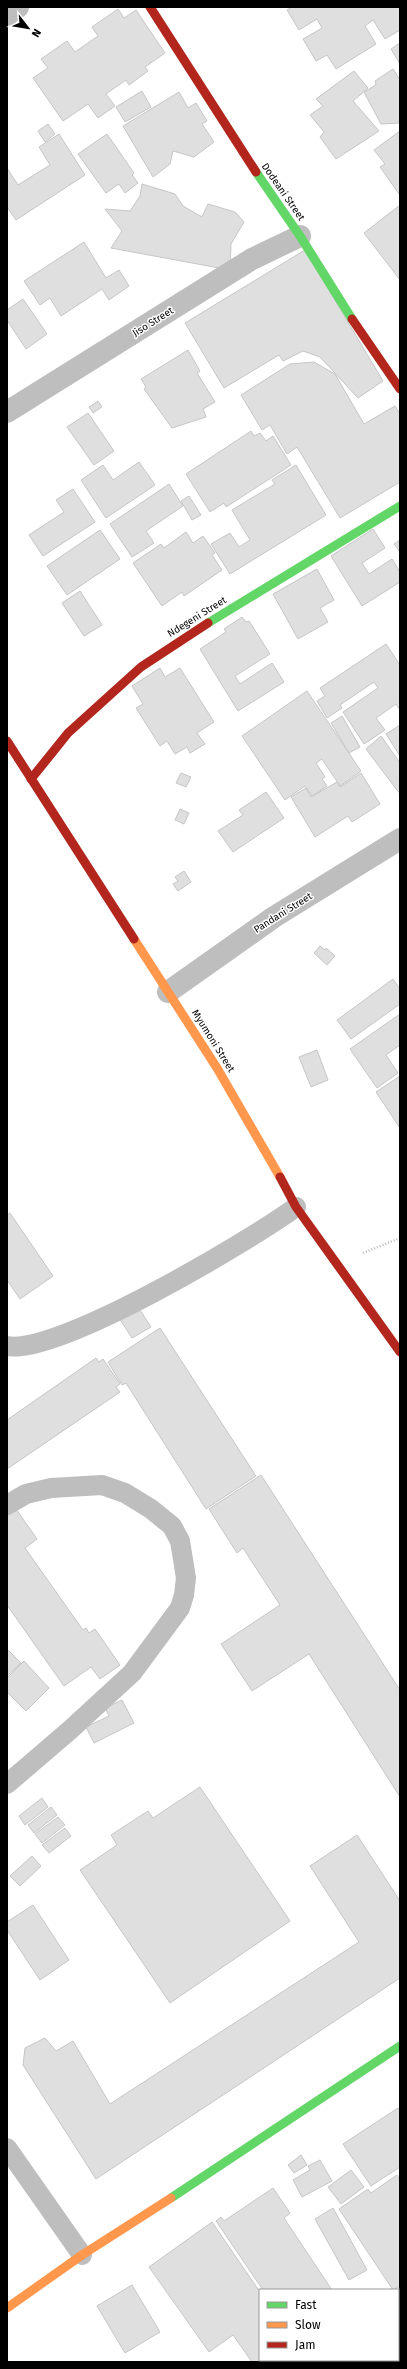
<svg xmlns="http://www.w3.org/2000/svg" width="407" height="2369" font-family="'Fira Sans',sans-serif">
  <rect width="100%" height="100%" fill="#fff"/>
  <g fill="#dfdfdf" stroke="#c6c6c6">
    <path d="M 292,7 L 400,7 L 400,30 L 385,39 L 373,20 L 365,26 L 376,44 L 336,69 L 327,55 L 316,61 L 303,39 L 322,28 L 317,19 L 299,30 L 287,10 Z"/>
    <path d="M 118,9 L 124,18 L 136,10 L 165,53 L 145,67 L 148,71 L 129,85 L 126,80 L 106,94 L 115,106 L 98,118 L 88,104 L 63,121 L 33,78 L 48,68 L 41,59 L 67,41 L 75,52 L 98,36 L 92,27 Z"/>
    <path d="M 400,43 L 400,64 L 391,49 Z"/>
    <path d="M 393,69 L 400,80 L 400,123 L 381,124 L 364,92 L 376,85 L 375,81 Z"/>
    <path d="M 354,71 L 368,88 L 353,101 L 379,131 L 336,159 L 320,137 L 324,132 L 310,115 L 323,106 L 316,99 Z"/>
    <path d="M 142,91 L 151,107 L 125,122 L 116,107 Z"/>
    <path d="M 179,92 L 188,108 L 196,103 L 207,121 L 202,124 L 214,142 L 194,157 L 173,151 L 170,164 L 153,177 L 123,126 Z"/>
    <path d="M 48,124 L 55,134 L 45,142 L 38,131 Z"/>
    <path d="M 400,131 L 400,193 L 399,194 L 380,167 L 385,164 L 374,150 Z"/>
    <path d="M 59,134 L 85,175 L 16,220 L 7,207 L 7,168 L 18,185 L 50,165 L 39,147 Z"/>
    <path d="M 107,134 L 134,173 L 132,175 L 138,183 L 125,193 L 119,184 L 106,193 L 78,154 Z"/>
    <path d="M 142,184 L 175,194 L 183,206 L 202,217 L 208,204 L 235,212 L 244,222 L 231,244 L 230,270 L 111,248 L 122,231 L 105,209 L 130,211 L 140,196 Z"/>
    <path d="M 400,205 L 400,280 L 364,233 Z"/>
    <path d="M 84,242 L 106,278 L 119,270 L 129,286 L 109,300 L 102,289 L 61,316 L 50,298 L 40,305 L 24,281 Z"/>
    <path d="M 305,250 L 383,381 L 358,398 L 320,357 L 303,351 L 283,361 L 279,355 L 224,388 L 185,323 Z"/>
    <path d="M 23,299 L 47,334 L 26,349 L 7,320 L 7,310 Z"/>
    <path d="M 188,350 L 200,371 L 197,373 L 215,402 L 203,409 L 206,417 L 172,428 L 144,389 L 146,387 L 141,379 Z"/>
    <path d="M 314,362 L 335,374 L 364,424 L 395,406 L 400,414 L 400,482 L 340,518 L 297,447 L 287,454 L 270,425 L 262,430 L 241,395 L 290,364 Z"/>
    <path d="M 98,401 L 102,407 L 93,413 L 89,407 Z"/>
    <path d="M 88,413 L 114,451 L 94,465 L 67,427 Z"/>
    <path d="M 251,431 L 254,436 L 260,433 L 266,441 L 273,436 L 291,465 L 226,507 L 224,503 L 210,512 L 186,474 Z"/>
    <path d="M 139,462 L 155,485 L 106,518 L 81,480 L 103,465 L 113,480 Z"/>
    <path d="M 296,465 L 326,515 L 230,574 L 211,544 L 230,533 L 239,547 L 250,540 L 232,510 L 275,484 L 272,480 Z"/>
    <path d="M 169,484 L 183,506 L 146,531 L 154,543 L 132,557 L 110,524 Z"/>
    <path d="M 73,489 L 95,522 L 43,556 L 29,535 L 64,512 L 56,500 Z"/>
    <path d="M 189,496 L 201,515 L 192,520 L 181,501 Z"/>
    <path d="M 373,529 L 385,548 L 362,563 L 369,574 L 392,559 L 400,572 L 400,582 L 362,606 L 331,556 Z"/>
    <path d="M 100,530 L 120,559 L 67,595 L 47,566 Z"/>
    <path d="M 186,532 L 193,543 L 203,536 L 215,553 L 212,555 L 222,570 L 184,596 L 182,592 L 162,606 L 133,563 L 161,544 L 164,548 Z"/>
    <path d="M 400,540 L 400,552 L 394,544 Z"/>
    <path d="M 317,569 L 334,600 L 320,608 L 328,622 L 298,639 L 273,594 Z"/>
    <path d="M 80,591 L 102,625 L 84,636 L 62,603 Z"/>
    <path d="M 242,617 L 246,622 L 249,621 L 270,654 L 235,676 L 240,684 L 272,663 L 284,682 L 238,711 L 200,649 L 226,632 L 224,629 Z"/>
    <path d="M 386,644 L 400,665 L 400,710 L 396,704 L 376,718 L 385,730 L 364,744 L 343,712 L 378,688 L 374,682 L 340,705 L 342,708 L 327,718 L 317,701 L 325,696 L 320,688 Z"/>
    <path d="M 160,668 L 165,677 L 180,668 L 214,722 L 197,733 L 205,744 L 190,753 L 187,747 L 175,754 L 167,741 L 160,746 L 136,708 L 143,704 L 132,686 Z"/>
    <path d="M 307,691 L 361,771 L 340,786 L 322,759 L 316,763 L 325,777 L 322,779 L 327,786 L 312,796 L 305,786 L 285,800 L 242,736 Z"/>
    <path d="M 342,716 L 360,747 L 349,753 L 331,723 Z"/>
    <path d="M 400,725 L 400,756 L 386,734 Z"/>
    <path d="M 381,736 L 400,763 L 400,794 L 366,749 Z"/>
    <path d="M 181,773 L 191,777 L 186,787 L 176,783 Z"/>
    <path d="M 361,773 L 380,804 L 352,822 L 348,816 L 315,837 L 291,797 L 306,788 L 311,797 L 337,782 L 340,787 Z"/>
    <path d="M 266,792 L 284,818 L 233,852 L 218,831 L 243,815 L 239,810 Z"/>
    <path d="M 180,809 L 189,813 L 184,824 L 175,820 Z"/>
    <path d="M 184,871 L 191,882 L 178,891 L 173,884 L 178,881 L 175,877 Z"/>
    <path d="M 320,946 L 325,950 L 326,948 L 335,956 L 327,965 L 314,953 Z"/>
    <path d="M 393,979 L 400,989 L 400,1004 L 351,1039 L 337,1020 Z"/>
    <path d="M 400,1014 L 400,1045 L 386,1055 L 398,1073 L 377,1088 L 350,1049 Z"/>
    <path d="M 317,1050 L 328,1080 L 311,1087 L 299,1057 Z"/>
    <path d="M 400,1076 L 400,1128 L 376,1092 Z"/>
    <path d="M 10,1213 L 53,1276 L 20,1299 L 7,1280 L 7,1215 Z"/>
    <path d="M 138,1307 L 151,1327 L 132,1338 L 119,1318 Z"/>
    <path d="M 160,1328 L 256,1476 L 206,1509 L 126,1383 L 122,1385 L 108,1362 Z"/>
    <path d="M 96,1358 L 99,1362 L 103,1359 L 120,1384 L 116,1387 L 120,1392 L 7,1469 L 7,1420 Z"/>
    <path d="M 261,1475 L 400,1690 L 400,1797 L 309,1654 L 252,1691 L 221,1644 L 280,1605 L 243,1548 L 237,1553 L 209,1509 Z"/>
    <path d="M 16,1509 L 37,1539 L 25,1548 L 83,1630 L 86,1628 L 89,1633 L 95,1629 L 120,1665 L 100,1679 L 91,1667 L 64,1686 L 7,1605 L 7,1516 Z"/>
    <path d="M 7,1649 L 21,1663 L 7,1676 Z"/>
    <path d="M 24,1661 L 49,1688 L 26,1711 L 7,1692 L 7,1678 Z"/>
    <path d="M 122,1700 L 134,1723 L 94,1743 L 86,1727 L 109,1716 L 105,1708 Z"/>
    <path d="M 200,1787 L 290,1921 L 170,2003 L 80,1870 L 117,1845 L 111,1835 L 148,1811 L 153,1818 Z"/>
    <path d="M 42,1798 L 48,1807 L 25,1825 L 19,1816 Z"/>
    <path d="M 51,1807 L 57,1815 L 34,1833 L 28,1825 Z"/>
    <path d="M 58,1817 L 65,1825 L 42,1843 L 35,1834 Z"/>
    <path d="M 65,1828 L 71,1836 L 49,1853 L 42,1845 Z"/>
    <path d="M 357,1835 L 400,1901 L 400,1978 L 96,2179 L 23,2065 L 25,2048 L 45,2038 L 56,2051 L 73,2041 L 110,2104 L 359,1942 L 310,1866 Z"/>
    <path d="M 32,1856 L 41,1866 L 20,1886 L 10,1876 Z"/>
    <path d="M 33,1905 L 69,1960 L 40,1980 L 7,1930 L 7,1922 Z"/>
    <path d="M 398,2108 L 400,2111 L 400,2167 L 371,2186 L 343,2144 Z"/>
    <path d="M 301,2155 L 307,2165 L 294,2173 L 288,2165 Z"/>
    <path d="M 320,2160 L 332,2181 L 302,2197 L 293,2180 L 310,2170 L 308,2166 Z"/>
    <path d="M 351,2170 L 364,2187 L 341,2204 L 328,2187 Z"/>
    <path d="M 397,2175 L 400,2180 L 400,2286 L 393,2290 L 339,2209 L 368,2189 L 371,2193 Z"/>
    <path d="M 273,2188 L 290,2213 L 284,2218 L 332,2290 L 263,2290 L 216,2221 L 221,2217 L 224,2221 Z"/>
    <path d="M 333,2208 L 367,2270 L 349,2280 L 315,2219 Z"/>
    <path d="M 212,2222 L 260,2292 L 260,2360 L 307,2360 L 308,2362 L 252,2362 L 233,2335 L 209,2352 L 149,2267 Z"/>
    <path d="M 132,2285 L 160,2332 L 125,2353 L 97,2306 Z"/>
    <path d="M 400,2292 L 400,2362 L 386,2362 L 385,2360 L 398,2360 L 398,2294 Z"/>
    <path d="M 310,2360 L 379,2360 L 381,2362 L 311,2362 Z"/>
  </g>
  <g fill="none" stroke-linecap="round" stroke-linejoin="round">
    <path stroke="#b9b9b9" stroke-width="2.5" stroke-dasharray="1 2" stroke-linecap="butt" d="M 363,1253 L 400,1238"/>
    <g stroke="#bebebe" stroke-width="20">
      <path d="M 7,1346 C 57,1356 251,1240 296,1207"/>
      <path d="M 7,1505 L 26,1494 L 51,1488 L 102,1485 L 125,1493 L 151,1509 L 172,1526 L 180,1541 L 186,1578 L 184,1595 L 180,1608 L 132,1673 L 70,1730 L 7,1784"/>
      <path d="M 7,2148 L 82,2255"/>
    </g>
    <g stroke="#bebebe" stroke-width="22">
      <path d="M 7,15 L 18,7"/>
      <path d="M 7,412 L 252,259 L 300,236"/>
      <path d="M 168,992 L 274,917 L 400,839"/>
    </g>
    <g stroke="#63d668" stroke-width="9">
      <path d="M 256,172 L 300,236 L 352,319"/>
      <path d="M 208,623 L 400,506"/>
      <path d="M 171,2198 L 400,2046"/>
    </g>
    <g stroke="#ff974d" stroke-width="9">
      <path d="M 134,939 L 217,1068 L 280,1177"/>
      <path d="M 7,2308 L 82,2255 L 171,2198"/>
    </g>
    <g stroke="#b3261e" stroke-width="9">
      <path d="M 150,7 L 256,172"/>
      <path d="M 352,319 L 400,389"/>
      <path d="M 7,741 L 134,939"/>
      <path d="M 31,779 L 68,733 L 141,667 L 208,623"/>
      <path d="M 280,1177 L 296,1207 L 400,1352"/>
    </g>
  </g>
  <g text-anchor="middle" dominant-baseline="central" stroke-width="3" stroke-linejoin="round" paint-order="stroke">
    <g font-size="10" fill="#000" stroke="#fff">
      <text transform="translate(283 192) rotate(55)">Dodeani Street</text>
      <text transform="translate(153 322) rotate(-32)">Jiso Street</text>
      <text transform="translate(197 617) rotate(-32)">Ndegeni Street</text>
      <text transform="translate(283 913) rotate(-32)">Pandani Street</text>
      <text transform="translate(213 1041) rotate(58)">Myumoni Street</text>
    </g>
  </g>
  <rect width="407" height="2369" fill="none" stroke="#000000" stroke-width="16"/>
  <rect x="259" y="2289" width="140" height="72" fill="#ffffff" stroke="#999999"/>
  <rect x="267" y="2302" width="20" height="6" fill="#63d668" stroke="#999999"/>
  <text x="295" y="2309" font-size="12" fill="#000000">Fast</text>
  <rect x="267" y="2322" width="20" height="6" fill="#ff974d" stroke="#999999"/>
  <text x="295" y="2329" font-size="12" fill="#000000">Slow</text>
  <rect x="267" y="2342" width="20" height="6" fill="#b3261e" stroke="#999999"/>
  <text x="295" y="2349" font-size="12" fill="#000000">Jam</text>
  <g transform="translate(28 28) rotate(121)" stroke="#ffffff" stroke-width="3" paint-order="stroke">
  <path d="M0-3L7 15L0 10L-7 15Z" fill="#000000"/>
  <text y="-6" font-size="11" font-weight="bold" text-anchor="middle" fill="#000000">N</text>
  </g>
</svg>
